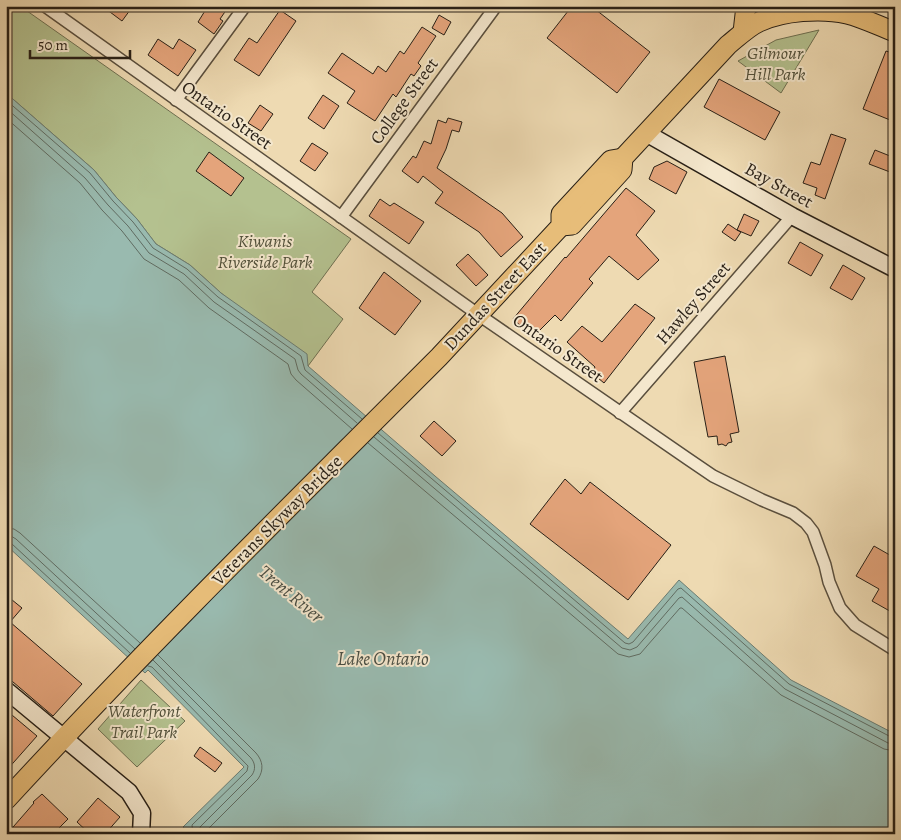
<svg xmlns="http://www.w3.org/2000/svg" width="901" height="840" font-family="Alegreya,serif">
  <rect width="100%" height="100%" fill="#eedab2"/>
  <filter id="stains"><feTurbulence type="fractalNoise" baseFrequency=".004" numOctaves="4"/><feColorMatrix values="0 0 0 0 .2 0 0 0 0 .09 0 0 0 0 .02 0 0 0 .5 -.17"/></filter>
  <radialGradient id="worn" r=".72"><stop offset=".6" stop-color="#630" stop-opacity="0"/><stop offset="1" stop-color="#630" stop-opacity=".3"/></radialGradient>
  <g fill="#b4c18f" stroke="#6e7052">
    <path d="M 6,6 L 20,6 L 351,239 L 312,292 L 343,319 L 308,366 L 221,293 L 190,265 L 156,244 L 137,219 L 116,197 L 94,170 L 6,93 Z"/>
    <path d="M 819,30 L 781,93 L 738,61 L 776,40 Z"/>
    <path d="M 141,680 L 185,721 L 137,767 L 98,729 Z"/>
  </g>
  <path fill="#99baaf" stroke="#6b7c72" d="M 6,93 L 94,170 L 116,197 L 137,219 L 156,244 L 190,265 L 221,293 L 307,354 L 308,366 L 435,476 L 628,639 L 679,580 L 791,680 L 895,734 L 895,834 L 190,834 L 183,827 L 244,767 L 148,670 L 145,673 L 6,545 Z"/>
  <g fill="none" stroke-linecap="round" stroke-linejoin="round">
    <g stroke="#606c62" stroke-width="1">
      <path d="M 6,100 L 90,173 L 113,201 L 133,222 L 153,248 L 187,269 L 218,297 L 301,356 L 305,370 L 362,419"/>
      <path d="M 6,108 L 85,178 L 108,205 L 128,226 L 149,253 L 184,274 L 214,302 L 295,359 L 298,370 L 301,374 L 357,423"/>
      <path d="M 6,118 L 80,183 L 102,210 L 122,231 L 144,259 L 179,280 L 209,308 L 288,364 L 291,374 L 296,380 L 352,429"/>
      <path d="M 378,433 L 625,643 L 629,644 L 633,642 L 678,589 L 681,588 L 789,684 L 891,737 L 895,738"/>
      <path d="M 374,437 L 622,648 L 630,650 L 637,647 L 679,598 L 682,597 L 785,689 L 888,743 L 895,744"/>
      <path d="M 368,443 L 618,654 L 629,657 L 640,654 L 680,608 L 682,608 L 781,695 L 884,749 L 895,751"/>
      <path d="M 6,528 L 14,529 L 20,533 L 140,643"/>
      <path d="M 6,536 L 11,536 L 16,539 L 135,649"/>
      <path d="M 6,542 L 12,544 L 130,653"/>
      <path d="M 158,655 L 256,753 C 263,761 264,770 258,779 L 208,829 L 207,834"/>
      <path d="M 153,660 L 251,758 C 255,763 256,769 252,775 L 200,827 L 200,834"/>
      <path d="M 148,666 L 152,667 L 248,766 L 247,771 L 192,825 L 193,834"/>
    </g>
  </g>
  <g fill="#e4a47b" stroke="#271f16">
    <path d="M 102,6 L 133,6 L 122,21 Z"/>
    <path d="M 208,6 L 229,6 L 220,19 L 223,21 L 214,34 L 198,22 Z"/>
    <path d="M 572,6 L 591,6 L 650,52 L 617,93 L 547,38 Z"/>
    <path d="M 280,10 L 296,21 L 259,76 L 234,60 L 249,38 L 257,43 Z"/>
    <path d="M 439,15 L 451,22 L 444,35 L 432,28 Z"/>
    <path d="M 422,27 L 436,36 L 418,63 L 421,66 L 414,76 L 411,74 L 396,97 L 393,94 L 375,121 L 347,103 L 355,91 L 328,73 L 342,53 L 373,74 L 378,66 L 386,72 L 400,51 L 404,54 Z"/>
    <path d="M 158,39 L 173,49 L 179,39 L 196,50 L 178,76 L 148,55 Z"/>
    <path d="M 886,51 L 895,54 L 895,122 L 863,109 Z"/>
    <path d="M 719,79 L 780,112 L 765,140 L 704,107 Z"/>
    <path d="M 323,95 L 339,106 L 324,129 L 308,118 Z"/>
    <path d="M 260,105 L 273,114 L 261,131 L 248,123 Z"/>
    <path d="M 448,118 L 462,122 L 459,132 L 452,130 L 446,149 L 437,168 L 502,213 L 523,237 L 501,257 L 479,232 L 435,203 L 443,192 L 423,176 L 418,183 L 402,171 L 413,156 L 416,158 L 424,141 L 431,144 L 438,120 L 446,123 Z"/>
    <path d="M 831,134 L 846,139 L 825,199 L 815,195 L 817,188 L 803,183 L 811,162 L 820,165 Z"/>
    <path d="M 312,143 L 328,153 L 315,171 L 300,161 Z"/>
    <path d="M 875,150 L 895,158 L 890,172 L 869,164 Z"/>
    <path d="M 209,152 L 244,178 L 231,196 L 196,171 Z"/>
    <path d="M 667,161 L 687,172 L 676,194 L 649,179 L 654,167 Z"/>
    <path d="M 626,188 L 655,211 L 636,235 L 659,260 L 638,280 L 609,256 L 589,279 L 593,283 L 561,321 L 555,315 L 533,337 L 513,319 L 565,257 L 566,258 Z"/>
    <path d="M 380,199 L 390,206 L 394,203 L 424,222 L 409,244 L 369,216 Z"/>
    <path d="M 744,214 L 759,221 L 751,236 L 737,230 L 741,232 L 735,241 L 722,232 L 728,224 L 737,230 Z"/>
    <path d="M 800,242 L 823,255 L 811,276 L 788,263 Z"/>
    <path d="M 468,254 L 488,275 L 476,286 L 456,265 Z"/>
    <path d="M 843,265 L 865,278 L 852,300 L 830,288 Z"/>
    <path d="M 384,272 L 421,301 L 395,335 L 359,308 Z"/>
    <path d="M 635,304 L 655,318 L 604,383 L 592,373 L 595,367 L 567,342 L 582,326 L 602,342 Z"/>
    <path d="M 725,356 L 739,432 L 730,434 L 732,442 L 728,443 L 726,446 L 722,444 L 718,445 L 717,436 L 708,437 L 694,362 Z"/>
    <path d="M 434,421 L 456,441 L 442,456 L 420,436 Z"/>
    <path d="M 565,479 L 581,494 L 590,482 L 671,545 L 628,600 L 530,524 Z"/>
    <path d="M 874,546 L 895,558 L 895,614 L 872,601 L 879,589 L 856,576 Z"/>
    <path d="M 6,595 L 22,608 L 10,622 L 82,684 L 53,716 L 6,676 Z"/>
    <path d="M 6,710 L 37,736 L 6,771 Z"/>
    <path d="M 200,747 L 222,763 L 215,772 L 194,756 Z"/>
    <path d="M 42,794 L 68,819 L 53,834 L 7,834 L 34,803 L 33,802 Z"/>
    <path d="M 98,798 L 120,817 L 105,834 L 90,834 L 77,822 Z"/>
  </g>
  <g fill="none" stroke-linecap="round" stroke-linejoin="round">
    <defs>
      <g id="street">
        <path d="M 45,6 L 479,315 L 688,459 L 713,476 L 762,500 L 793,513 L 806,523 L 813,532 L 825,565 L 829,582 L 840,608 L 855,625 L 895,650"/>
        <path d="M 176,100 L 245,6"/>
        <path d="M 341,217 L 496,6"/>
        <path d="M 620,413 L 792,216"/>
      </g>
      <g id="secondary">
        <path d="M 646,133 L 792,216 L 895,269"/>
        <path d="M 6,690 L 129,792 L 142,813 L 141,834"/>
      </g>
      <g id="primary">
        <path d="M 743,32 L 746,6"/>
        <path d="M 561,226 L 572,225 L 622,170 L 623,158 L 728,45 C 738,37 748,27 759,22 C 783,11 821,8 847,14 C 863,18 879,26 895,32"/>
        <path d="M 6,800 C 146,648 293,503 439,357 L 561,226 L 561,214 L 611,160 L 623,158"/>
      </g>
    </defs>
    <use href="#street" stroke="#594e3d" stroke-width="14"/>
    <use href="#secondary" stroke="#271f16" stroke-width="19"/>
    <use href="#primary" stroke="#271f16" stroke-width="21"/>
    <use href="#street" stroke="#f4e7cd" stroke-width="11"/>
    <use href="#secondary" stroke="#f4e7cd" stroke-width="16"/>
    <use href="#primary" stroke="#e7bd79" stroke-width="19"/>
  </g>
  <g text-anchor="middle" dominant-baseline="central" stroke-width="4" stroke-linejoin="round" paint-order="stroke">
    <g font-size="18" font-style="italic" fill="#51503a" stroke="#f4e7cd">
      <text x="775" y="53">Gilmour<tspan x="775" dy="21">Hill Park</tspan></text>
      <text x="265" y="241">Kiwanis<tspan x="265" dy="21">Riverside Park</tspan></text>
      <text x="144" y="711">Waterfront<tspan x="144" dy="21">Trail Park</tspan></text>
    </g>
    <g font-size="18" fill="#271f16" stroke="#f4e7cd">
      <text transform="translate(404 101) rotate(-54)">College Street</text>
      <text transform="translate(227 115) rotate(35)">Ontario Street</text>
      <text transform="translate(779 185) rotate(29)">Bay Street</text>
      <text transform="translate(495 296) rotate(-47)">Dundas Street East</text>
      <text transform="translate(693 303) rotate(-49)">Hawley Street</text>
      <text transform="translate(558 348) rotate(35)">Ontario Street</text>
      <text transform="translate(277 520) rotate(-45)">Veterans Skyway Bridge</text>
    </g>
    <g font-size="19" font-style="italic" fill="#494e44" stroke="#f4e7cd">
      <text transform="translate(291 594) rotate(40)">Trent River</text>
      <text x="383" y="659">Lake Ontario</text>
    </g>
  </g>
  <rect width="901" height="840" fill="none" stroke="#eedab2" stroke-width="25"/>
  <rect x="8" y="8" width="886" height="825" fill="none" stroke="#271f16" stroke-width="2.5"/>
  <rect x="12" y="12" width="876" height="815" fill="none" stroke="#271f16"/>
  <path d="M30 50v8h100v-8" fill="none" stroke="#271f16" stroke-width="2.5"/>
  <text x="38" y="50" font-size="15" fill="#271f16" stroke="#f4e7cd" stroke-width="4" paint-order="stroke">50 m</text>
  <rect width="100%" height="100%" filter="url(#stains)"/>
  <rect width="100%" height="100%" fill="url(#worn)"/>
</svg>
